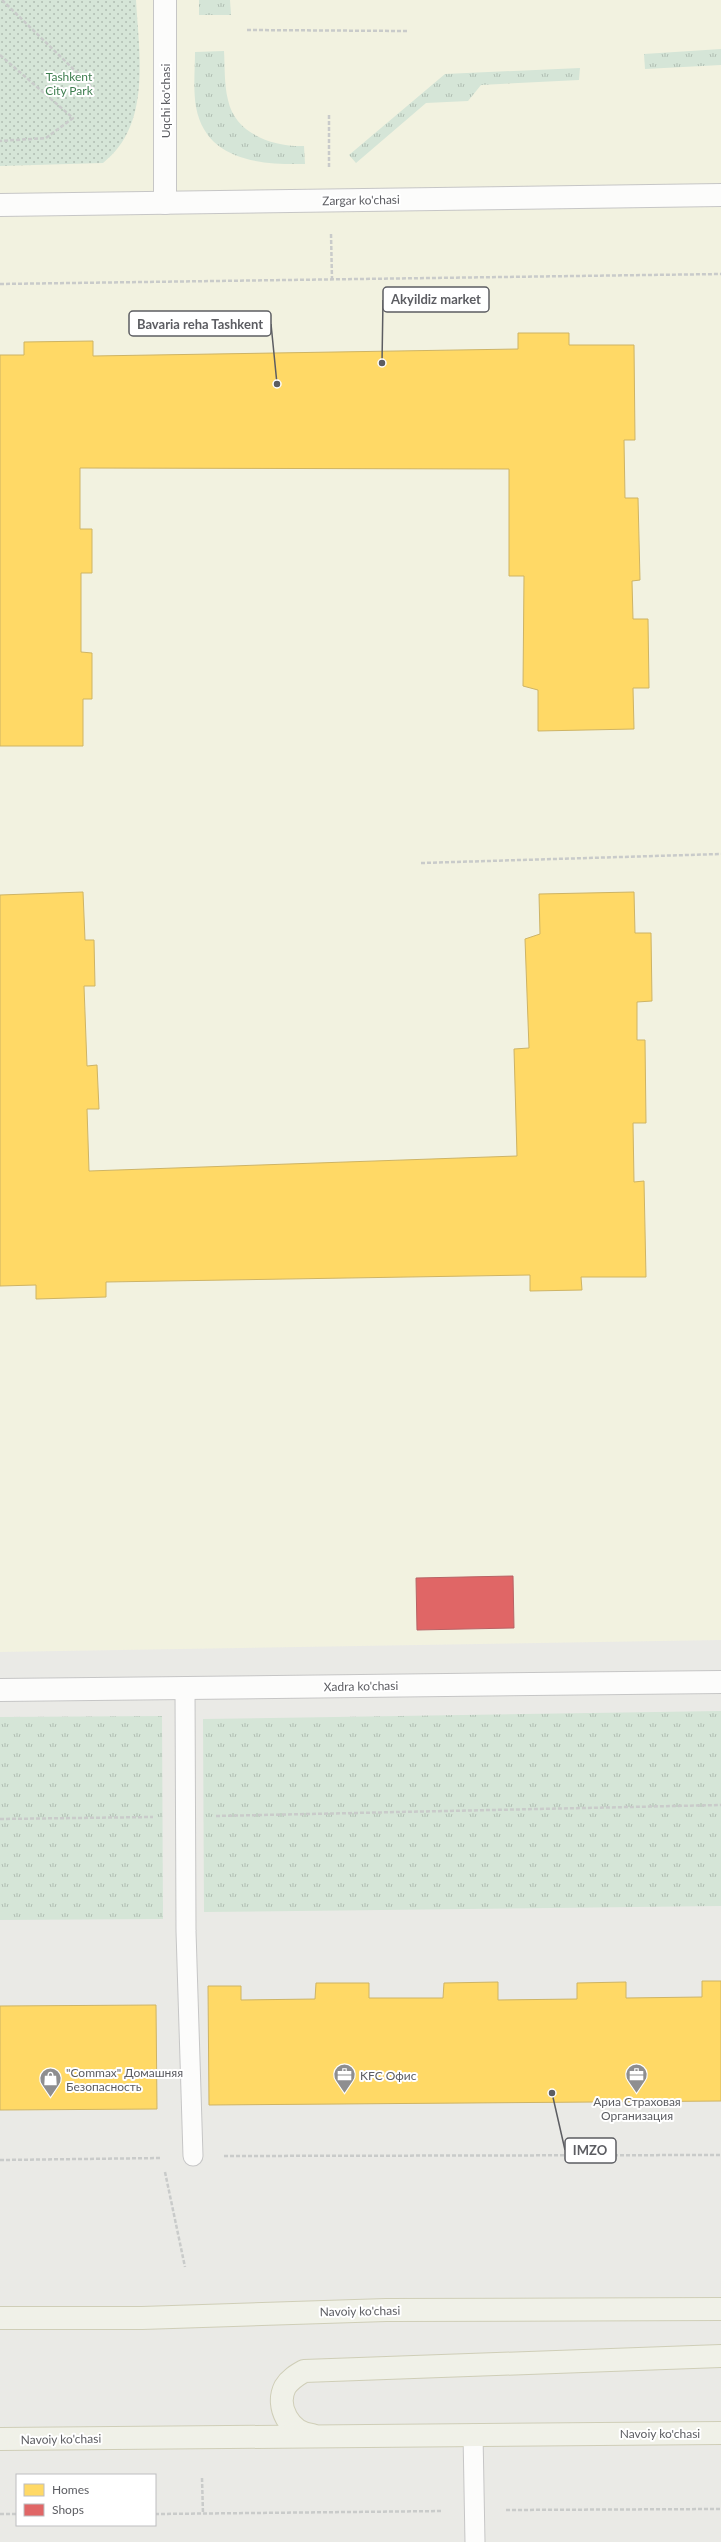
<svg xmlns="http://www.w3.org/2000/svg" width="721" height="2542" font-family="Lato,sans-serif">
  <defs>
    <pattern id="grass-tufts" width="24" height="20" patternUnits="userSpaceOnUse"><rect width="24" height="20" fill="#d5e5d7"/><path d="M3 7l-1-3M5 7V3M7 7l1-3M15 17l-1-3M17 17v-4M19 17l1-3" fill="none" stroke="#b0bdb2"/></pattern>
    <pattern id="park-dots" width="8" height="8" patternUnits="userSpaceOnUse"><rect width="8" height="8" fill="#d5e5d7"/><path d="M2 2h.1M6 6h.1" fill="none" stroke="#b0bdb2" stroke-width="1.8" stroke-linecap="round"/></pattern>
  </defs>
  <rect width="100%" height="100%" fill="#eaeae6"/>
  <path fill="#f2f2e0" d="M 0,0 L 721,0 L 721,1640 L 0,1652 Z"/>
  <g fill="url(#grass-tufts)">
    <path d="M 199,0 L 230,0 L 231,15 L 199,15 Z"/>
    <path d="M 721,49 L 721,65 L 645,69 L 644,54 Z"/>
    <path d="M 224,51 C 225,67 224,84 228,100 C 235,134 273,147 304,146 L 305,164 C 261,165 206,161 196,107 C 193,89 195,70 195,52 Z"/>
    <path d="M 580,68 L 579,80 L 481,85 L 468,101 L 426,103 L 356,163 L 349,155 L 445,74 Z"/>
    <path d="M 721,1711 L 721,1906 L 204,1912 L 203,1719 Z"/>
    <path d="M 162,1716 L 163,1919 L 0,1920 L 0,1717 Z"/>
  </g>
  <path fill="url(#park-dots)" d="M 0,0 L 136,0 C 139,54 152,125 103,163 L 0,166 Z"/>
  <g fill="#ffd966" stroke="#ceb465">
    <path d="M 518,333 L 569,333 L 569,345 L 634,345 L 635,440 L 624,440 L 625,498 L 638,498 L 640,580 L 632,581 L 633,619 L 648,619 L 649,688 L 633,688 L 634,729 L 538,731 L 538,690 L 523,686 L 524,576 L 509,576 L 509,469 L 80,468 L 80,529 L 92,529 L 92,573 L 81,573 L 81,652 L 92,653 L 92,699 L 83,699 L 83,746 L 0,746 L 0,355 L 24,355 L 24,342 L 93,341 L 93,356 L 518,349 Z"/>
    <path d="M 83,892 L 85,940 L 94,940 L 95,986 L 84,986 L 87,1066 L 97,1065 L 99,1109 L 87,1109 L 89,1171 L 517,1156 L 514,1049 L 529,1048 L 525,939 L 540,934 L 539,894 L 634,892 L 635,933 L 651,933 L 652,1001 L 637,1002 L 637,1040 L 645,1040 L 646,1123 L 633,1123 L 634,1182 L 644,1181 L 646,1277 L 581,1277 L 582,1290 L 530,1291 L 530,1275 L 106,1282 L 106,1297 L 36,1299 L 36,1285 L 0,1286 L 0,895 Z"/>
    <path d="M 702,1981 L 721,1981 L 721,2101 L 209,2105 L 208,1986 L 241,1986 L 241,2000 L 315,1999 L 316,1983 L 369,1983 L 369,1998 L 443,1998 L 444,1983 L 498,1982 L 498,2000 L 577,1999 L 577,1983 L 626,1982 L 626,1998 L 702,1997 Z"/>
    <path d="M 156,2005 L 157,2109 L 0,2110 L 0,2006 Z"/>
  </g>
  <path fill="#e06666" stroke="#b86365" d="M 513,1576 L 514,1628 L 417,1630 L 416,1578 Z"/>
  <g fill="none" stroke-linecap="round" stroke-linejoin="round">
    <defs>
      <g id="service">
        <path d="M 185,1688 L 186,1931 L 193,2156"/>
        <path d="M 473,2434 L 475,2542"/>
      </g>
      <g id="minor">
        <path d="M 165,0 L 165,203"/>
        <path d="M 0,205 L 721,195"/>
        <path d="M 0,1690 L 721,1682"/>
      </g>
      <g id="primary">
        <path d="M 0,2318 L 142,2318 L 386,2310 L 721,2309"/>
        <path d="M 312,2435 C 290,2433 275,2407 285,2387 C 290,2379 297,2375 304,2371 L 721,2356"/>
        <path d="M 0,2439 L 721,2433"/>
      </g>
    </defs>
    <use href="#service" stroke="#c6c6c6" stroke-width="21"/>
    <use href="#minor" stroke="#c6c6c6" stroke-width="24"/>
    <use href="#primary" stroke="#cfceb7" stroke-width="24"/>
    <g stroke="#c9cbca" stroke-width="2.5" stroke-dasharray="4 2" stroke-linecap="butt">
      <path d="M 2,0 L 94,89"/>
      <path d="M 247,30 L 408,31"/>
      <path d="M 0,55 L 73,118 L 46,138 L 0,141"/>
      <path d="M 329,115 L 329,167"/>
      <path d="M 331,234 L 332,279"/>
      <path d="M 0,284 L 721,274"/>
      <path d="M 421,863 L 721,854"/>
      <path d="M 216,1816 L 721,1805"/>
      <path d="M 0,1819 L 153,1817"/>
      <path d="M 224,2156 L 721,2155"/>
      <path d="M 0,2160 L 161,2158"/>
      <path d="M 165,2172 L 185,2267"/>
      <path d="M 202,2478 L 203,2514"/>
      <path d="M 506,2510 L 721,2509"/>
      <path d="M 0,2514 L 17,2514"/>
      <path d="M 155,2514 L 443,2511"/>
    </g>
    <use href="#service" stroke="#fcfcfb" stroke-width="19"/>
    <use href="#minor" stroke="#fcfcfb" stroke-width="22"/>
    <use href="#primary" stroke="#f0f1e8" stroke-width="22"/>
  </g>
  <defs>
    <symbol id="office-pin" viewBox="-11 -11 22 30"><path d="M0 17L-7.5 6A9.5 9.5 0 1 1 7.5 6Z" fill="#8e8e90" stroke="#fff"/><path d="M-6-3h4V-5.5h4V-3h4V5H-6ZM-1-4.5V-3h2v-1.5ZM-6 0V1H6V0Z" fill="#fff"/></symbol>
    <symbol id="shop-pin" viewBox="-11 -11 22 30"><path d="M0 17L-7.5 6A9.5 9.5 0 1 1 7.5 6Z" fill="#8e8e90" stroke="#fff"/><path d="M-5-2.5h2.3a2.7 3.5 0 0 1 5.4 0H5L5.5 6h-11ZM-1.5-2.5h3a1.5 2.3 0 0 0-3 0Z" fill="#fff"/></symbol>
  </defs>
  <g fill-rule="evenodd">
    <use href="#office-pin" x="624" y="2062" width="25" height="34"/>
    <use href="#office-pin" x="332" y="2062" width="25" height="34"/>
    <use href="#shop-pin" x="38" y="2066" width="25" height="34"/>
  </g>
  <g text-anchor="middle" dominant-baseline="central" stroke-width="4" stroke-linejoin="round" paint-order="stroke">
    <g font-size="12" fill="#3f7e50" stroke="#fff">
      <text x="69" y="76">Tashkent<tspan x="69" dy="14">City Park</tspan></text>
    </g>
    <g font-size="12" fill="#5c5d62" stroke="#fff">
      <text transform="translate(165 101) rotate(-90)">Uqchi ko'chasi</text>
      <text transform="translate(361 200) rotate(-1)">Zargar ko'chasi</text>
      <text transform="translate(361 1686) rotate(-1)">Xadra ko'chasi</text>
      <text transform="translate(360 2311) rotate(-1)">Navoiy ko'chasi</text>
      <text x="660" y="2433">Navoiy ko'chasi</text>
      <text transform="translate(61 2439) rotate(-1)">Navoiy ko'chasi</text>
    </g>
    <g font-size="12" fill="#5c5d62" stroke="#fff" text-anchor="start">
      <text x="66" y="2072">"Commax" Домашняя<tspan x="66" dy="14">Безопасность</tspan></text>
      <text x="360" y="2075">KFC Офис</text>
      <text x="637" y="2101" text-anchor="middle">Ариа Страховая<tspan x="637" dy="14">Организация</tspan></text>
    </g>
  </g>
  <path fill="none" stroke="#5c5d62" stroke-width="1.5" d="M382 363L383 300M277 384L271 324M552 2093L565 2150"/>
  <g fill="#5c5d62" stroke="#fff" stroke-width="1.5">
    <circle cx="382" cy="363" r="4"/>
    <circle cx="277" cy="384" r="4"/>
    <circle cx="552" cy="2093" r="4"/>
  </g>
  <g fill="#fff" stroke="#5c5d62" stroke-width="1.5">
    <rect x="383" y="287" width="106" height="25" rx="4"/>
    <rect x="129" y="311" width="142" height="25" rx="4"/>
    <rect x="565" y="2138" width="51" height="25" rx="4"/>
  </g>
  <g font-size="13" text-anchor="middle" font-weight="bold" fill="#5c5d62">
    <text x="436" y="304">Akyildiz market</text>
    <text x="200" y="329">Bavaria reha Tashkent</text>
    <text x="590" y="2155">IMZO</text>
  </g>
  <rect x="16" y="2474" width="140" height="52" fill="#ffffff" stroke="#bebec0"/>
  <rect x="24" y="2484" width="20" height="12" fill="#ffd966" stroke="#bebec0"/>
  <text x="52" y="2494" font-size="12" fill="#5c5d62">Homes</text>
  <rect x="24" y="2504" width="20" height="12" fill="#e06666" stroke="#bebec0"/>
  <text x="52" y="2514" font-size="12" fill="#5c5d62">Shops</text>
</svg>
